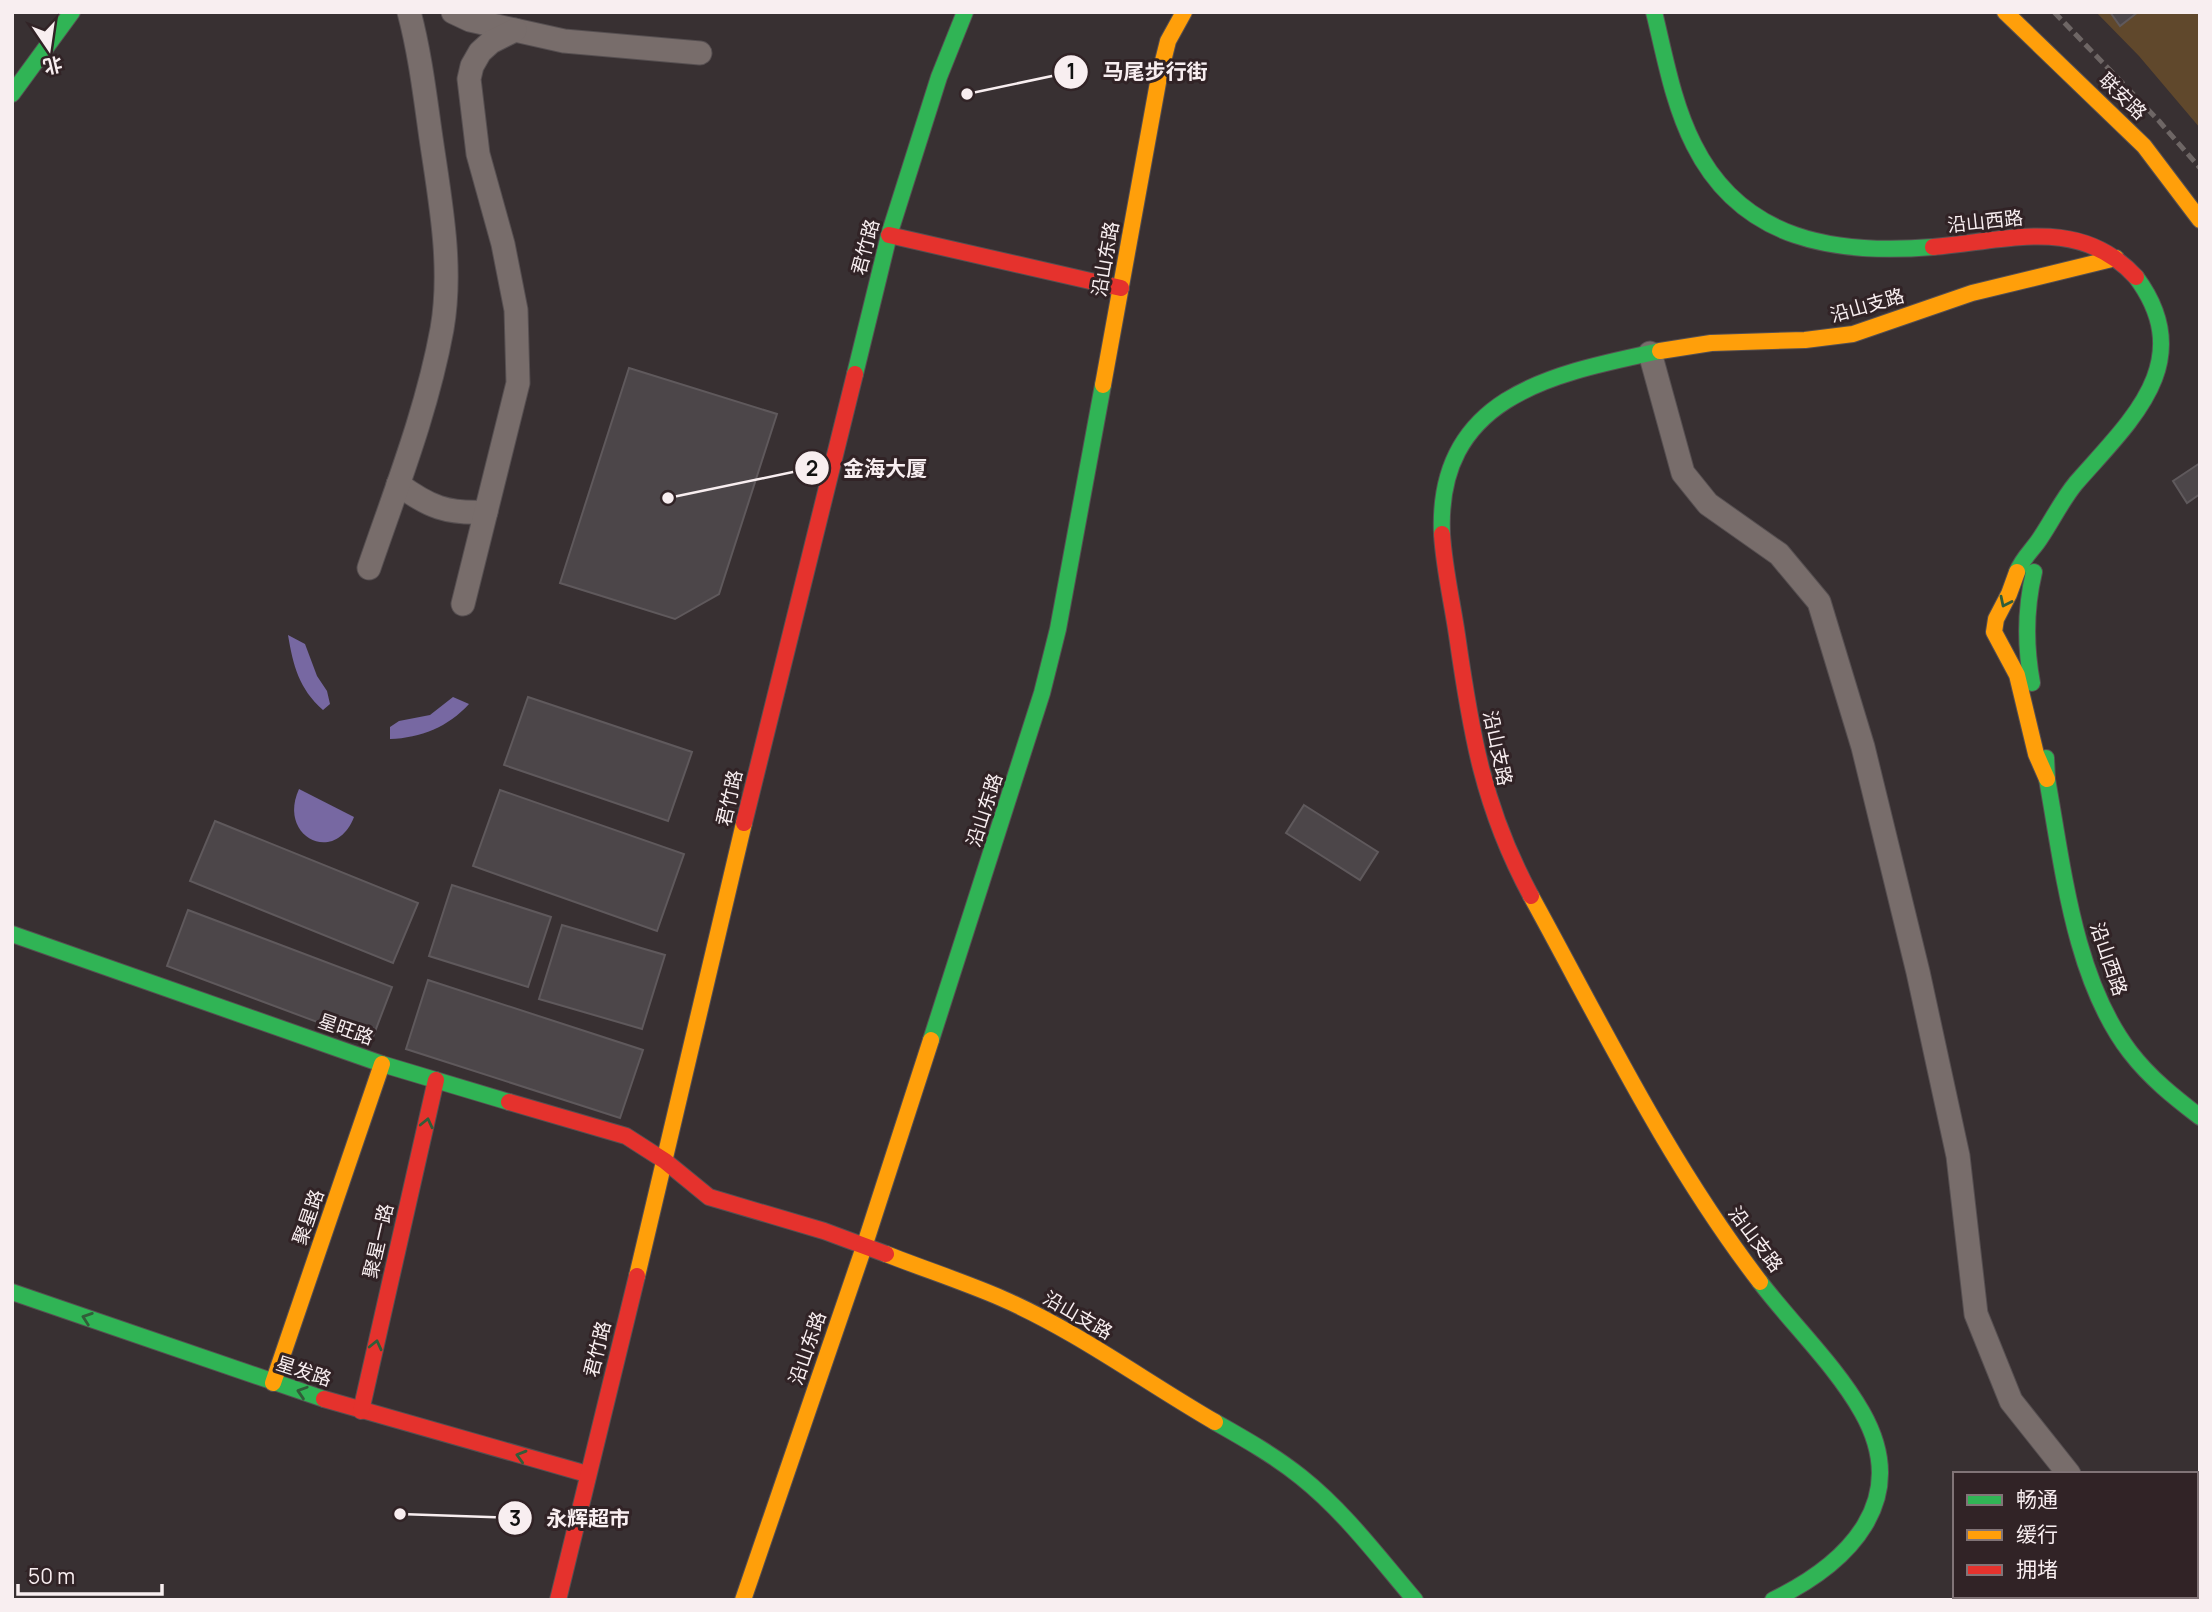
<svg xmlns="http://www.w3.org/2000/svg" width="2212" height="1612" font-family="Manrope,'Noto Sans SC',sans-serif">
  <rect width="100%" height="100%" fill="#383032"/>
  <path fill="#60482c" d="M 2096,12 L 2200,12 L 2200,128 L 2139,56 Z"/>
  <g fill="#7768a2">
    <path d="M 288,635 L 305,644 L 317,676 L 327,691 L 330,704 L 323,710 C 299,689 293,665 288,635 Z"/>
    <path d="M 453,697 L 469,704 C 448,727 421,738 390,739 L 390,727 L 399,721 L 430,715 Z"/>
    <path d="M 299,789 L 354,817 C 335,866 277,837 299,789 Z"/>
  </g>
  <g fill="#4c4649" stroke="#5f595c" stroke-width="2">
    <path d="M 2110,12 L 2138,12 L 2120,26 Z"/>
    <path d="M 629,368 L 777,414 L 719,594 L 675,619 L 560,583 Z"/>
    <path d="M 2200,463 L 2200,494 L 2187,503 L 2173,481 Z"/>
    <path d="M 528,697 L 692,752 L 668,821 L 504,765 Z"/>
    <path d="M 500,790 L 684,854 L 657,931 L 473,866 Z"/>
    <path d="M 1304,805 L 1378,852 L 1360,880 L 1286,833 Z"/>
    <path d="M 215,821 L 418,903 L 393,963 L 190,881 Z"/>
    <path d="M 452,885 L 551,917 L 528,987 L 429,956 Z"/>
    <path d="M 188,910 L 392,987 L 371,1042 L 167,966 Z"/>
    <path d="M 562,925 L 665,955 L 642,1029 L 539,999 Z"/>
    <path d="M 428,980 L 643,1050 L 620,1118 L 406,1049 Z"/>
  </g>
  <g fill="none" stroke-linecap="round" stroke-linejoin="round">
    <defs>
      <g id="street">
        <path d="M 453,12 L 470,20 L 564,41 L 700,53"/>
        <path d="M 1650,353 L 1683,473 L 1708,504 L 1779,554 L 1819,602 L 1863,747 L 1918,972 L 1958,1156 L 1976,1314 L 2011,1401 L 2069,1474"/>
        <path d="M 398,484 C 429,507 447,514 486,512"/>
        <path d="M 369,568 C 396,489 427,411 442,329 C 453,266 440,200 431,138 C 425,96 420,53 409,12"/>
        <path d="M 463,604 L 518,383 L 516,310 L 503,244 L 478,154 L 469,79 L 472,66 L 480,52 L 491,42 L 515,30"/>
      </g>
      <g id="fast">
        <path d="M 1654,12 C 1665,57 1673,104 1694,145 C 1742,241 1836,255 1933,247"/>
        <path d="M 12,94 L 72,12"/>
        <path d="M 855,374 L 889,235 L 939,77 L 965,12"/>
        <path d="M 1442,534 C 1436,396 1552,374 1660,351"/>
        <path d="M 2017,572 C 2023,557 2033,550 2041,537 C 2053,519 2062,500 2076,483 C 2130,421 2199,362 2136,277"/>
        <path d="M 2032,683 C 2025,645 2025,610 2034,572"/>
        <path d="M 2046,758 L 2047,779 C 2063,867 2074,979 2130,1052 C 2150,1078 2174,1097 2200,1117"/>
        <path d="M 12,934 L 382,1064 L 509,1102"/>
        <path d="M 931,1040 L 1042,693 L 1058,629 L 1103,385"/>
        <path d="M 1760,1282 C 1792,1324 1836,1366 1862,1412 C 1912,1500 1849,1563 1773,1600"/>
        <path d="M 12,1292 L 324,1399"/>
        <path d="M 1215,1422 C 1245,1439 1275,1456 1301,1477 C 1345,1512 1379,1558 1415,1600"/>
      </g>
      <g id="slow">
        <path d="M 2005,12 L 2144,146 L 2200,220"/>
        <path d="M 1660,351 L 1711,343 L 1805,340 L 1853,334 L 1972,293 L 2116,258"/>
        <path d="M 1103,385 L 1159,77 L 1168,41 L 1184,12"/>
        <path d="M 2017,572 L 2009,594 L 1996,619 L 1994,632 L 2017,675 L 2036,754 L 2047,779"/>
        <path d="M 1531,896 C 1603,1027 1668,1162 1760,1282"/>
        <path d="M 886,1254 C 924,1269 964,1282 1001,1298 C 1077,1331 1144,1381 1215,1422"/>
        <path d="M 637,1276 L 744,823"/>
        <path d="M 273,1383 L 382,1064"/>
        <path d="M 743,1600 L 864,1247 L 931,1040"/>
      </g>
      <g id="jam">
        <path d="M 889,235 L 1121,288"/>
        <path d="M 1933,247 C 2007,241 2079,215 2136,277"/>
        <path d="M 1442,534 C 1444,568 1452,601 1457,635 C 1471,733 1483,807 1531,896"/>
        <path d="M 744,823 L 855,374"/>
        <path d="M 509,1102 L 626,1136 L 665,1161 L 709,1197 L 824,1231 L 886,1254"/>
        <path d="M 324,1399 L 587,1474"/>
        <path d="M 361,1411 L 436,1080"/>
        <path d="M 558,1600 L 637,1276"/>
      </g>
    </defs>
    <use href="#street" stroke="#564f51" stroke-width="25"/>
    <use href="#fast" stroke="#564f51" stroke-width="18"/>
    <use href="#slow" stroke="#564f51" stroke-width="18"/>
    <use href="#jam" stroke="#564f51" stroke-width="18"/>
    <path stroke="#746c6a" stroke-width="3.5" stroke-dasharray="5 3.5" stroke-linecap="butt" d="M 2176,1596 L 2177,1600"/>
    <use href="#street" stroke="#786d6b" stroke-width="23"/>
    <use href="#fast" stroke="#30b455" stroke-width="16"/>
    <use href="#slow" stroke="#ff9f0a" stroke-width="16"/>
    <use href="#jam" stroke="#e5322d" stroke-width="16"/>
    <path stroke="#6e6665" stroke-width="5" stroke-dasharray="10 5" stroke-linecap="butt" d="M 2054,12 L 2159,121 L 2200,168"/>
  </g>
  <defs><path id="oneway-chevron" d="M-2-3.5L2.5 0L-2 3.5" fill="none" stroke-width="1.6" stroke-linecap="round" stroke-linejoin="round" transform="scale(1.75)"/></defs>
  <g stroke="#315d39">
    <use href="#oneway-chevron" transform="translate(2005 602) rotate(116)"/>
    <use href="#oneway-chevron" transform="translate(427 1123) rotate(-77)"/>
    <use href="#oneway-chevron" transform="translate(87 1318) rotate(-161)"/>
    <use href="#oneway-chevron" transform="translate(376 1345) rotate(-77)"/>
    <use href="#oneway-chevron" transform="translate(302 1392) rotate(-162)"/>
    <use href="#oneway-chevron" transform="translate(521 1456) rotate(-164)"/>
  </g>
  <g text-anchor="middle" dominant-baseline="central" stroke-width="6" stroke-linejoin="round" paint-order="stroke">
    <g font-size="19" fill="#f8eef0" stroke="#312326">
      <text transform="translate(2123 96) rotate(44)">联安路</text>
      <text transform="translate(1985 221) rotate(-6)">沿山西路</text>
      <text transform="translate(865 247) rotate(-75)">君竹路</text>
      <text transform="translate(1105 259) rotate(-80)">沿山东路</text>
      <text transform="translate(1867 305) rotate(-16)">沿山支路</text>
      <text transform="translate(1498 748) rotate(78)">沿山支路</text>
      <text transform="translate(729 798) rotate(-77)">君竹路</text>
      <text transform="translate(984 810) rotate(-72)">沿山东路</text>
      <text transform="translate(2109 959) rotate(71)">沿山西路</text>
      <text transform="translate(346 1029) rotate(19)">星旺路</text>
      <text transform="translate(308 1217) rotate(-71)">聚星路</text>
      <text transform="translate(1756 1239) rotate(53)">沿山支路</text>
      <text transform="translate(378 1241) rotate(-77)">聚星一路</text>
      <text transform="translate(1078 1315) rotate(30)">沿山支路</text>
      <text transform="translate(807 1348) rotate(-71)">沿山东路</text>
      <text transform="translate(597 1349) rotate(-76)">君竹路</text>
      <text transform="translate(304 1371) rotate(18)">星发路</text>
    </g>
  </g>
  <path fill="none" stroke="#f8eef0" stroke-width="2.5" d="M967 94L1071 72M668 498L812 468M400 1514L515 1518"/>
  <g fill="#f8eef0" stroke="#312326" stroke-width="2.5">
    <circle cx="967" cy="94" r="7"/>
    <circle cx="668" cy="498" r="7"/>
    <circle cx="400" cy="1514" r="7"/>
    <circle cx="1071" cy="72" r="18"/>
    <circle cx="812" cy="468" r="18"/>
    <circle cx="515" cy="1518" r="18"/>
  </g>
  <g font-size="21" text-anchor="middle" font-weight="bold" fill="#111">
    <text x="1071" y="79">1</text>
    <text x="812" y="476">2</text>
    <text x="515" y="1526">3</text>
  </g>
  <g font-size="21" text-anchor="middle" font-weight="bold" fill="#f8eef0" stroke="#312326" stroke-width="6" stroke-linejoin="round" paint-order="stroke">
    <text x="1155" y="79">马尾步行街</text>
    <text x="885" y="476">金海大厦</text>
    <text x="588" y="1526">永辉超市</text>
  </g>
  <rect width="2212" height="1612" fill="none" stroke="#f8eef0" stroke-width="28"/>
  <rect x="1953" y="1472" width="245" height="126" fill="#312326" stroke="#817477" stroke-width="2"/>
  <rect x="1967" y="1495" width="35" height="10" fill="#30b455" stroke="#817477" stroke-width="2"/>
  <text x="2016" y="1507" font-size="21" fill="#f8eef0">畅通</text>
  <rect x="1967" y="1530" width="35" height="10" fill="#ff9f0a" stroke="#817477" stroke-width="2"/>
  <text x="2016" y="1542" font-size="21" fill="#f8eef0">缓行</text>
  <rect x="1967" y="1565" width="35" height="10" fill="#e5322d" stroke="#817477" stroke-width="2"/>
  <text x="2016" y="1577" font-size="21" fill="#f8eef0">拥堵</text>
  <g transform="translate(49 49) rotate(167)" stroke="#312326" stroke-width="5" paint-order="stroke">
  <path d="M0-5L12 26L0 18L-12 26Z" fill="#f8eef0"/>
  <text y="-10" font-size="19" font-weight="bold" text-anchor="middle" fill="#f8eef0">北</text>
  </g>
  <path d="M18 1584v10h144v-10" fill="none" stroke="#f8eef0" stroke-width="3.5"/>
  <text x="28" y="1584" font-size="21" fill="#f8eef0" stroke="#312326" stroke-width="5" paint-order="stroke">50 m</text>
</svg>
